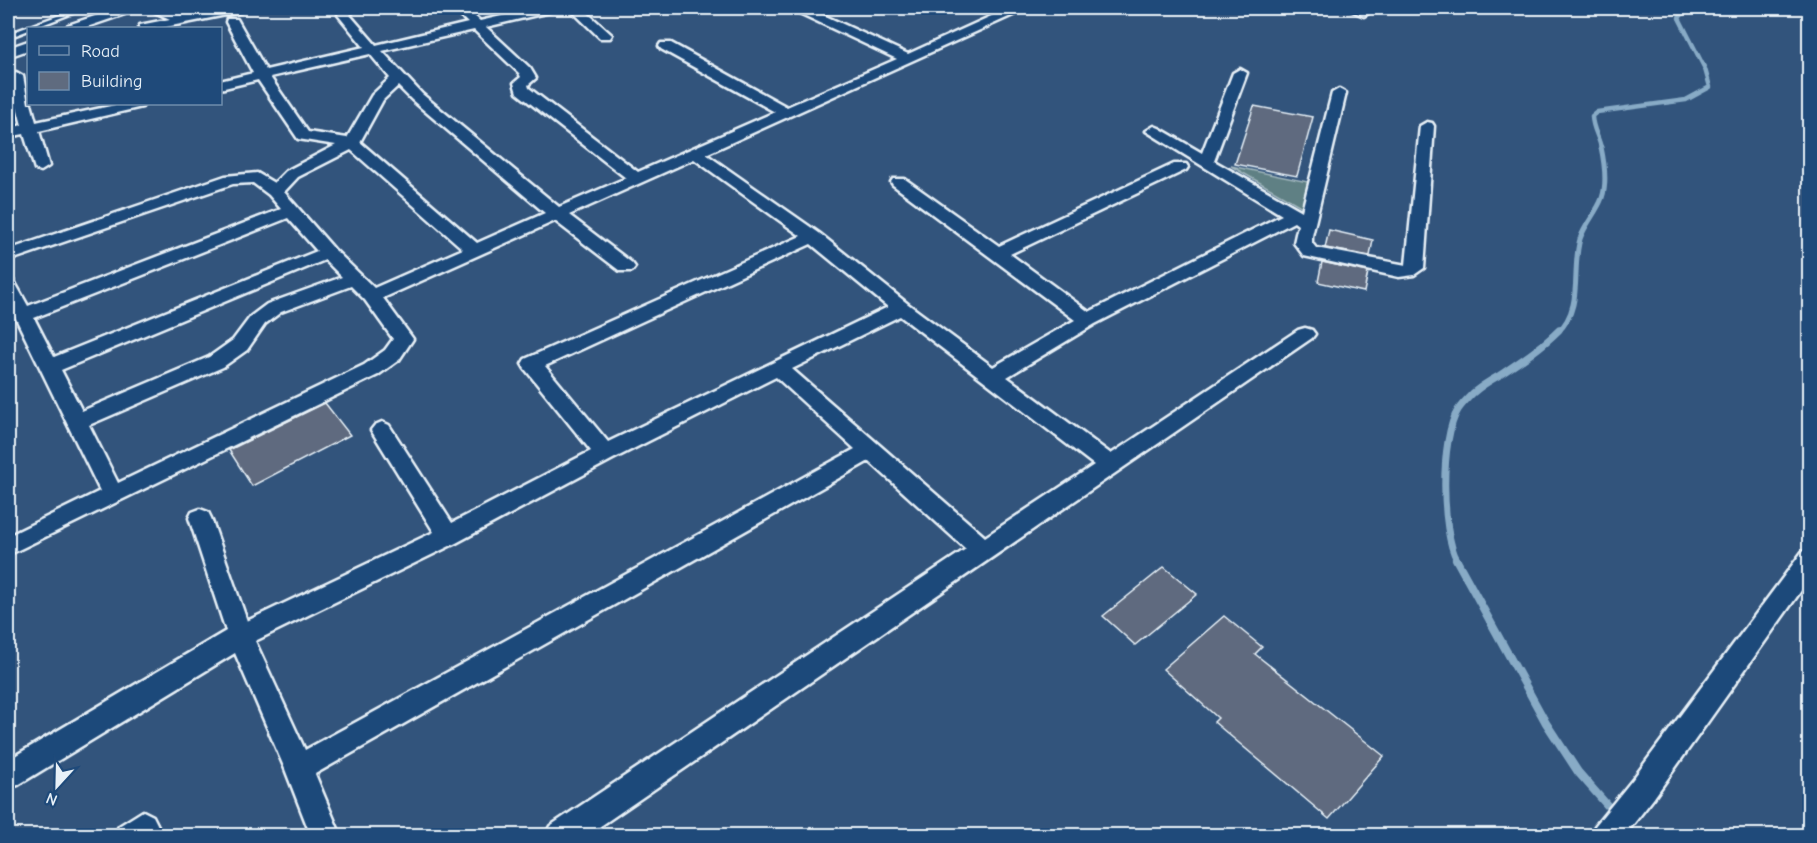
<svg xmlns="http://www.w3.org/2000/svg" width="1817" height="843" font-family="'Comic Neue',sans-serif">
  <rect width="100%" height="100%" fill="#32547c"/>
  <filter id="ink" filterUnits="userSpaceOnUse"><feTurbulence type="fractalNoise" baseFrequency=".0167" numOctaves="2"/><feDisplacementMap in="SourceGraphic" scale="12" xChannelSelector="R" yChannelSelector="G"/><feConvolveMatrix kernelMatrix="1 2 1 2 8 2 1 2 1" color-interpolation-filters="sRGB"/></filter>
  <g filter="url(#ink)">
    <path fill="#5e8084" stroke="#a3b8be" stroke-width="1.5" d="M 1231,166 L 1308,182 L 1304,208 Z"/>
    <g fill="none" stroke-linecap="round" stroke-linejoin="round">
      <path stroke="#88abc6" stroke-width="4.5" d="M 1601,148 C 1599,137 1592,128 1592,116 L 1597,112 L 1686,100 L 1710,87 L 1705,69 L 1679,18 L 1684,12 L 1683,8"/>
      <path stroke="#88abc6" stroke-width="5" d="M 1558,332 C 1584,307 1571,270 1580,239 C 1585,224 1597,212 1602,198 C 1607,184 1604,161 1601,147"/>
      <path stroke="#88abc6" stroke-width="7" d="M 1457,560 C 1441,531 1440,438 1458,410 C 1462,404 1468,398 1473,393 C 1481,386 1491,380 1500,375 C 1521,361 1541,348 1559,330"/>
      <g stroke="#88abc6" stroke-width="8">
        <path d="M 1456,559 L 1546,723 L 1578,772 L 1614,813"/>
        <path d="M 1624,824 L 1634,836"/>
      </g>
    </g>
    <g fill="#5f6b7f" stroke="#e8f1f8" stroke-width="1.5">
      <path d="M 1254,106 L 1313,117 L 1297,176 L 1235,164 Z"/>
      <path d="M 1329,230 L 1373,240 L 1370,256 L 1325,248 Z"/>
      <path d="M 1322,262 L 1368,272 L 1364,292 L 1318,282 Z"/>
      <path d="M 325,403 L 350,435 L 252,486 L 229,450 Z"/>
      <path d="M 1164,567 L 1197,594 L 1135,645 L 1103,616 Z"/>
      <path d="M 1224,616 L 1262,647 L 1255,654 L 1384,756 L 1329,819 L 1214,722 L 1218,718 L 1163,669 Z"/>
    </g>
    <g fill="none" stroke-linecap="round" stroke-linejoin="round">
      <defs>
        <path id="service" d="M 79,8 L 86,8 L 8,38 L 8,34 Z"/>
        <g id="minor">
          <path d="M 119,8 L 136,8 L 134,11 L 84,28 L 67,28 L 68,25 Z"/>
          <path d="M 146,8 C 164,6 174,16 187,15 C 207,15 226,6 247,8 L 241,12 L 161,28 L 139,28 L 140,25 L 170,19 Z"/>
          <path d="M 342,8 L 356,8 L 350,15 L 376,45 L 468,23 L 452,8 L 465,8 L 480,21 L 536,8 L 556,8 L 554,11 L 486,27 L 530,68 L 536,78 L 528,85 L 529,88 L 638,172 L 775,112 L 661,49 L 659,46 L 661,43 L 671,43 L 787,107 L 897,59 L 795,11 L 793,8 L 808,8 L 908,54 L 1009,8 L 1024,8 L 1022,11 L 706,154 L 819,233 L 908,304 L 993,367 L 1075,320 L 893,185 L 891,182 L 893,179 L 905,179 L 999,246 L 1174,164 L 1186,164 L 1188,167 L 1186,170 L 1010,254 L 1089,312 L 1282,215 L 1146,131 L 1154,126 L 1159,128 L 1202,153 L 1233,73 L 1240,69 L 1247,73 L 1214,161 L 1302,211 L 1332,93 L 1339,89 L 1346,93 L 1312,236 L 1312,243 L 1316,248 L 1406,265 L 1420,126 L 1427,122 L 1432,123 L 1434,126 L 1424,268 L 1414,275 L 1399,277 L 1304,256 L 1294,243 L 1298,225 L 1294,222 L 1095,324 L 1007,377 L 1111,454 L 1298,330 L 1305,328 L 1312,330 L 1315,334 L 1312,338 L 586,836 L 545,836 L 550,826 L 966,549 L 869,461 L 315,774 L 341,836 L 311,836 L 285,769 L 235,653 L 18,785 L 8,788 L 8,760 L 226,631 L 189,518 L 192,512 L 200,509 L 208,512 L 211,518 L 247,621 L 434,532 L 371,430 L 375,425 L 382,422 L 389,425 L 452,523 L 591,451 L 525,369 L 522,364 L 525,359 L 801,236 L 694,159 L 569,215 L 632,263 L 635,267 L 632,271 L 620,271 L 555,221 L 383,298 L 413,339 L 399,360 L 378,375 L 8,555 L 8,536 L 100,491 L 8,302 L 8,279 L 14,281 L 28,306 L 281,209 L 269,195 L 253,183 L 233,184 L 8,261 L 8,250 L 225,176 L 257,173 L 274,183 L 286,171 L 336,145 L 298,139 L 258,80 L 220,89 L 220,81 L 253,73 L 226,22 L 227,19 L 237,19 L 266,70 L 364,47 L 338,15 ZM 474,30 L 519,73 L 521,77 L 514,83 L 517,93 L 626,178 L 559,207 L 422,94 L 382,51 ZM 370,54 L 390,78 L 372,95 L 347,138 L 308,132 L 270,77 ZM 398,86 L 412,100 L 545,213 L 477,243 L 360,142 L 383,100 ZM 351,150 L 463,249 L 374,288 L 334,249 L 284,192 L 298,177 ZM 288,218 L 317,251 L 54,357 L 34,318 ZM 811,244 L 888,307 L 608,442 L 545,366 ZM 325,260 L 342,277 L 267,304 L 251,316 L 233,340 L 209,357 L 82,411 L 61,370 ZM 351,286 L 365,300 L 393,339 L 385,350 L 364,365 L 118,483 L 89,425 L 223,367 L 247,350 L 265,324 L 281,312 ZM 900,316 L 1094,465 L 985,537 L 792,369 ZM 776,377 L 855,449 L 305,750 L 255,641 L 456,543 L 613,459 Z"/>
          <path d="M 569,8 L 582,8 L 612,35 L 610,38 L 600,38 Z"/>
          <path d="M 1346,8 L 1363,8 L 1370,12 L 1364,16 Z"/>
          <path d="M 28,41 L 28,50 L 8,57 L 8,48 Z"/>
          <path d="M 16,72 L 23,76 L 28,104 L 31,104 L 36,122 L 120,104 L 144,104 L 142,107 L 39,131 L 49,166 L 41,171 L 35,169 L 24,134 L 8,137 L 8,129 L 22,125 L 9,76 Z"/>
          <path d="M 1810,549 L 1810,578 L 1653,799 L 1624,836 L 1590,836 L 1595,826 L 1633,779 L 1802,552 Z"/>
          <path d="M 143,811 L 153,816 L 158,826 L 154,836 L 114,836 L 119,826 Z"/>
        </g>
      </defs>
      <use href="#service" stroke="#e8f1f8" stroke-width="5"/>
      <use href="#minor" stroke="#e8f1f8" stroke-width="5"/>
      <use href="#service" fill="#1f4a7a" fill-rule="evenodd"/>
      <use href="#minor" fill="#1f4a7a" fill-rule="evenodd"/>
    </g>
  </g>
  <rect width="1817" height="843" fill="none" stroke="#1f4a7a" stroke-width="30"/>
  <rect x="15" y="15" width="1787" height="813" fill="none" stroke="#e8f1f8" stroke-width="2" filter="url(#ink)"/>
  <rect x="27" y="27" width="195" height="78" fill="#1f4a7a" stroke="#6f8dac" stroke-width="1.5"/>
  <rect x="39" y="46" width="30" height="9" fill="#1f4a7a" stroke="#6f8dac" stroke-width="1.5"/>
  <text x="81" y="57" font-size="18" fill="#e8f1f8">Road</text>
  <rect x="39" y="72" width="30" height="18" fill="#5f6b7f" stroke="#6f8dac" stroke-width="1.5"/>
  <text x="81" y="87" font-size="18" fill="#e8f1f8">Building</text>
  <g transform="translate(57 786) rotate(202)" stroke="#1f4a7a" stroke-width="4.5" paint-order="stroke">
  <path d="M0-4.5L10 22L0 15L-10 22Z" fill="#e8f1f8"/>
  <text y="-9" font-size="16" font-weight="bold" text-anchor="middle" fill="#e8f1f8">N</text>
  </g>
</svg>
